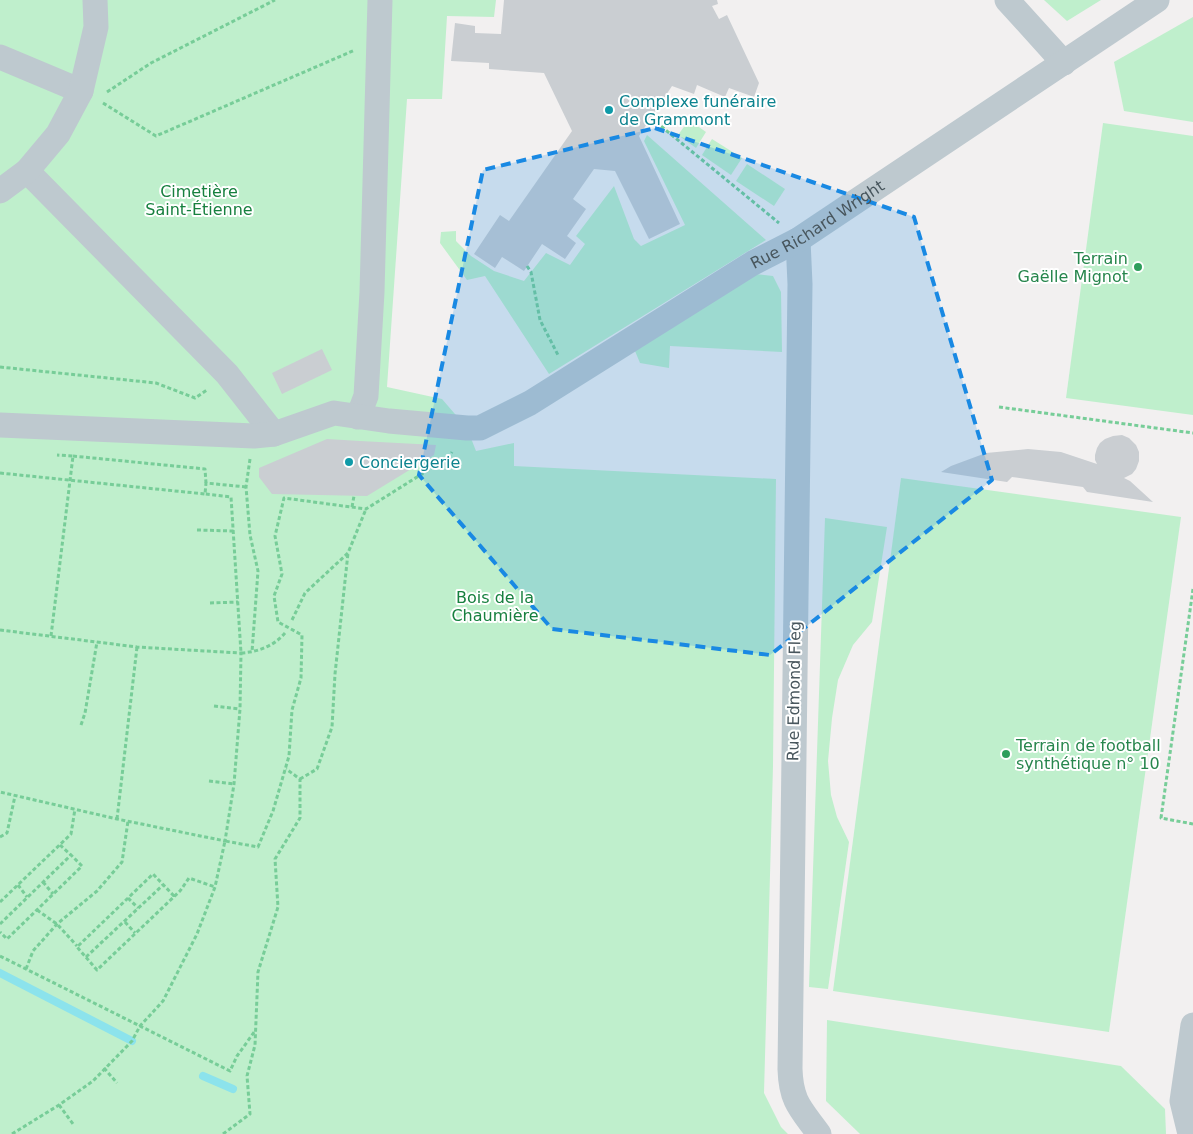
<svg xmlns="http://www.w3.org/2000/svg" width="1193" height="1134" font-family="'DejaVu Sans',sans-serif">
  <rect width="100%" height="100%" fill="#f2f0f0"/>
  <g fill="#bfefcc">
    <path d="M 0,0 L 496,0 L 494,17 L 447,16 L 442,99 L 407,99 L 387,387 L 442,399 L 467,428 L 476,451 L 514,443 L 514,466 L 776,479 L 773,766 L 764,1093 L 781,1127 L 788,1134 L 0,1134 Z"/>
    <path d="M 1044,0 L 1101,0 L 1067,21 Z"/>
    <path d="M 1193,17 L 1193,122 L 1124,111 L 1114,62 Z"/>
    <path d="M 689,120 L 706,132 L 696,148 L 678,135 Z"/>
    <path d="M 1103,123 L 1193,136 L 1193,415 L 1066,398 Z"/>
    <path d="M 647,135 L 766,240 L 549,374 L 485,276 L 467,280 L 440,243 L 441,232 L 456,231 L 456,241 L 471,256 L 494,271 L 524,281 L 546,253 L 570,265 L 585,244 L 576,236 L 614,186 L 634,239 L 641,246 L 685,225 L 644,141 Z"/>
    <path d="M 712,139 L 742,158 L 731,175 L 702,155 Z"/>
    <path d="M 747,164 L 785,189 L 774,206 L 736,181 Z"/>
    <path d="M 756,274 L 773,276 L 781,292 L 782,352 L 670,346 L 669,368 L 640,363 L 635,351 Z"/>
    <path d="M 901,478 L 1181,517 L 1109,1032 L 833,991 Z"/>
    <path d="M 825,518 L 887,527 L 872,622 L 853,645 L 838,680 L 832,718 L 828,761 L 831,795 L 837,817 L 849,842 L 828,989 L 809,987 Z"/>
    <path d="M 827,1020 L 1121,1066 L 1165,1109 L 1166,1134 L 860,1134 L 826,1101 Z"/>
  </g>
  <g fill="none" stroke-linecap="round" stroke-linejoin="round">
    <g stroke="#8ce3ec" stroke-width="8">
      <path d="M 0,973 L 132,1041"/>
      <path d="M 203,1076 L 233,1089"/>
    </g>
  </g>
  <g fill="#caced2">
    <path d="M 504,0 L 717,0 L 718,4 L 712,6 L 719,19 L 727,15 L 759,83 L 754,97 L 729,88 L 725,97 L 697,85 L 694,94 L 672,86 L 639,136 L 680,224 L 649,239 L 615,171 L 594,169 L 573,199 L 586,209 L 567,236 L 576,243 L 565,259 L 542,244 L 524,271 L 502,257 L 495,268 L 474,254 L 500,215 L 509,221 L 572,131 L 544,73 L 489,69 L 489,63 L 451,61 L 455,23 L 475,26 L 475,33 L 501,34 Z"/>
    <path d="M 322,349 L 332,370 L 282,394 L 272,373 Z"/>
    <path d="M 1122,435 L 1129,438 L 1136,445 L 1139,452 L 1139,461 L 1136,469 L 1132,474 L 1124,478 L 1130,481 L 1153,502 L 1087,492 L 1083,487 L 1012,477 L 1007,482 L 941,472 L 951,466 L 986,453 L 1028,449 L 1061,452 L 1097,464 L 1095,460 L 1095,455 L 1097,448 L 1100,443 L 1105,439 L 1113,436 Z"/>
    <path d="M 327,439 L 360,441 L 436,445 L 434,455 L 367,496 L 272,494 L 259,477 L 259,468 Z"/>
  </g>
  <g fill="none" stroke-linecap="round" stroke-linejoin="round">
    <g stroke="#77cd98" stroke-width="3" stroke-dasharray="4 2.5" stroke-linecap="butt">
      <path d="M 107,92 L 151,63 L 275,0"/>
      <path d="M 103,103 L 156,136 L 355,50"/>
      <path d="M 651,118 L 779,223"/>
      <path d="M 527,266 L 531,272 L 540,320 L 558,355"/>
      <path d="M 0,367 L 156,383 L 195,398 L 207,390"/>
      <path d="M 999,407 L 1193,433"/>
      <path d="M 73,456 L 205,469 L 206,483"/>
      <path d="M 250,459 L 246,487 L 250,535 L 258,571 L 252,652"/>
      <path d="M 0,473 L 205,494"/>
      <path d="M 246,487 L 206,483 L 205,494 L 231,497 L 241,653 C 258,652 274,646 285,633"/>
      <path d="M 352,507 L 354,496"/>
      <path d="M 197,530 L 234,531"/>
      <path d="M 1193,589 L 1161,818 L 1193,824"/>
      <path d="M 210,603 L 238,602"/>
      <path d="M 292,620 L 305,593 L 348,553 L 366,509"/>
      <path d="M 0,630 L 137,647 L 241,653 L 240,709 L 234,784 L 225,841 L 117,819 L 0,792"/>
      <path d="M 51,636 L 73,456 L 57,455"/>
      <path d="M 214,706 L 240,709"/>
      <path d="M 81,725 L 85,713 L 97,642"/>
      <path d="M 300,779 L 317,769 L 332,727 L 335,674 L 348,553"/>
      <path d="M 209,781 L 234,784"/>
      <path d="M 117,819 L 137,647"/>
      <path d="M 0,837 L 7,833 L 15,796"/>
      <path d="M 60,845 L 71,855"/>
      <path d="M 43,882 L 53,894"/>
      <path d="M 18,885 L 27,897"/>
      <path d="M 174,896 L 153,874 L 77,947 L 97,970 L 180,891 L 189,878 L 215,887"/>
      <path d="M 128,898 L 138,908"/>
      <path d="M 0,902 L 71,834 L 75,809"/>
      <path d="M 37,910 L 57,924 L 77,946"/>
      <path d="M 125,922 L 135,933"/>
      <path d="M 0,924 L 71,855 L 82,866 L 7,939 L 0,932"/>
      <path d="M 0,956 L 230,1071 L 237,1056 L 255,1031"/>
      <path d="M 86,957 L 163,885"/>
      <path d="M 26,969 L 33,951 L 57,924 L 97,891 L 122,862 L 128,821"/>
      <path d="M 104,1068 L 117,1083"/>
      <path d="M 59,1105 L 73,1124"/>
      <path d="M 12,1134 L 59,1105 L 93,1081 L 132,1041 L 140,1026 L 163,1001 L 197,934 L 215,887 L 225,841 L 258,847 L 273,811 L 289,756 L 292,710 L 301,678 L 302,635 L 278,622 L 274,596 L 282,574 L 275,536 L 284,498 L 366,509 L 449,457 L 452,452"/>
      <path d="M 223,1134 L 250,1114 L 247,1076 L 255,1045 L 258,972 L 278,907 L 275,859 L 300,818 L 300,779 L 286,769"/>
    </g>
    <g stroke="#bec9cf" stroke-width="25">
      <path d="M 1007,0 L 1064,63"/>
      <path d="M 0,57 L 81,91"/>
      <path d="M 27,171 L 227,374 L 274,434"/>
      <path d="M 0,191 L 27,171 L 58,134 L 81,91 L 96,27 L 95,0"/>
      <path d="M 798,240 L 800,284 L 790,1069 C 791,1102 801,1109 819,1134"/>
      <path d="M 358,417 L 366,396 L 372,292 L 380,0"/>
      <path id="s1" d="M 0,425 L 254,436 L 274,434 L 334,413 L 389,421 L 467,428 L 480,428 L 530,403 L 753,263 L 798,240 L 1157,0"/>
      <path d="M 1190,1134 L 1182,1101 L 1193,1025"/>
    </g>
  </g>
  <path fill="#1989e3" fill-opacity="0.2" stroke="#1989e3" stroke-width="4" stroke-dasharray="10 6" stroke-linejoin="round" d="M 655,128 L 914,217 L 992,480 L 770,655 L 552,629 L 419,475 L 483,170 Z"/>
  <g fill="#0f9aa8" stroke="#fff" stroke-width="2">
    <circle cx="609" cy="110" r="5"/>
    <circle cx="349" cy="462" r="5"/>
  </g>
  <g fill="#2e9e5b" stroke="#fff" stroke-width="2">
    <circle cx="1138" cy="267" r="5"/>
    <circle cx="1006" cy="754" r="5"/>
  </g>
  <g text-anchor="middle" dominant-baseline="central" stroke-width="4" stroke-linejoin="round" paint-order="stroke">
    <g font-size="16" fill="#0d838f" stroke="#fff" text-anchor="start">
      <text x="619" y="101">Complexe funéraire<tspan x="619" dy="18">de Grammont</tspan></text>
      <text x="359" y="462">Conciergerie</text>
    </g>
    <g font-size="16" fill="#17803f" stroke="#fff">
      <text x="199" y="191">Cimetière<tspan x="199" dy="18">Saint-Étienne</tspan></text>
      <text x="495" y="597">Bois de la<tspan x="495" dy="18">Chaumière</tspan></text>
    </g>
    <g font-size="16" fill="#48565d" stroke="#fff">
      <text stroke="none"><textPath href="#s1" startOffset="879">Rue Richard Wright</textPath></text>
      <text transform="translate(794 691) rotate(-89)">Rue Edmond Fleg</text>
    </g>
    <g font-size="16" fill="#27864d" stroke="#fff" text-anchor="end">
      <text x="1128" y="258">Terrain<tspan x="1128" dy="18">Gaëlle Mignot</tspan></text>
      <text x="1016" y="745" text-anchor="start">Terrain de football<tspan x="1016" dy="18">synthétique n° 10</tspan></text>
    </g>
  </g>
</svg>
